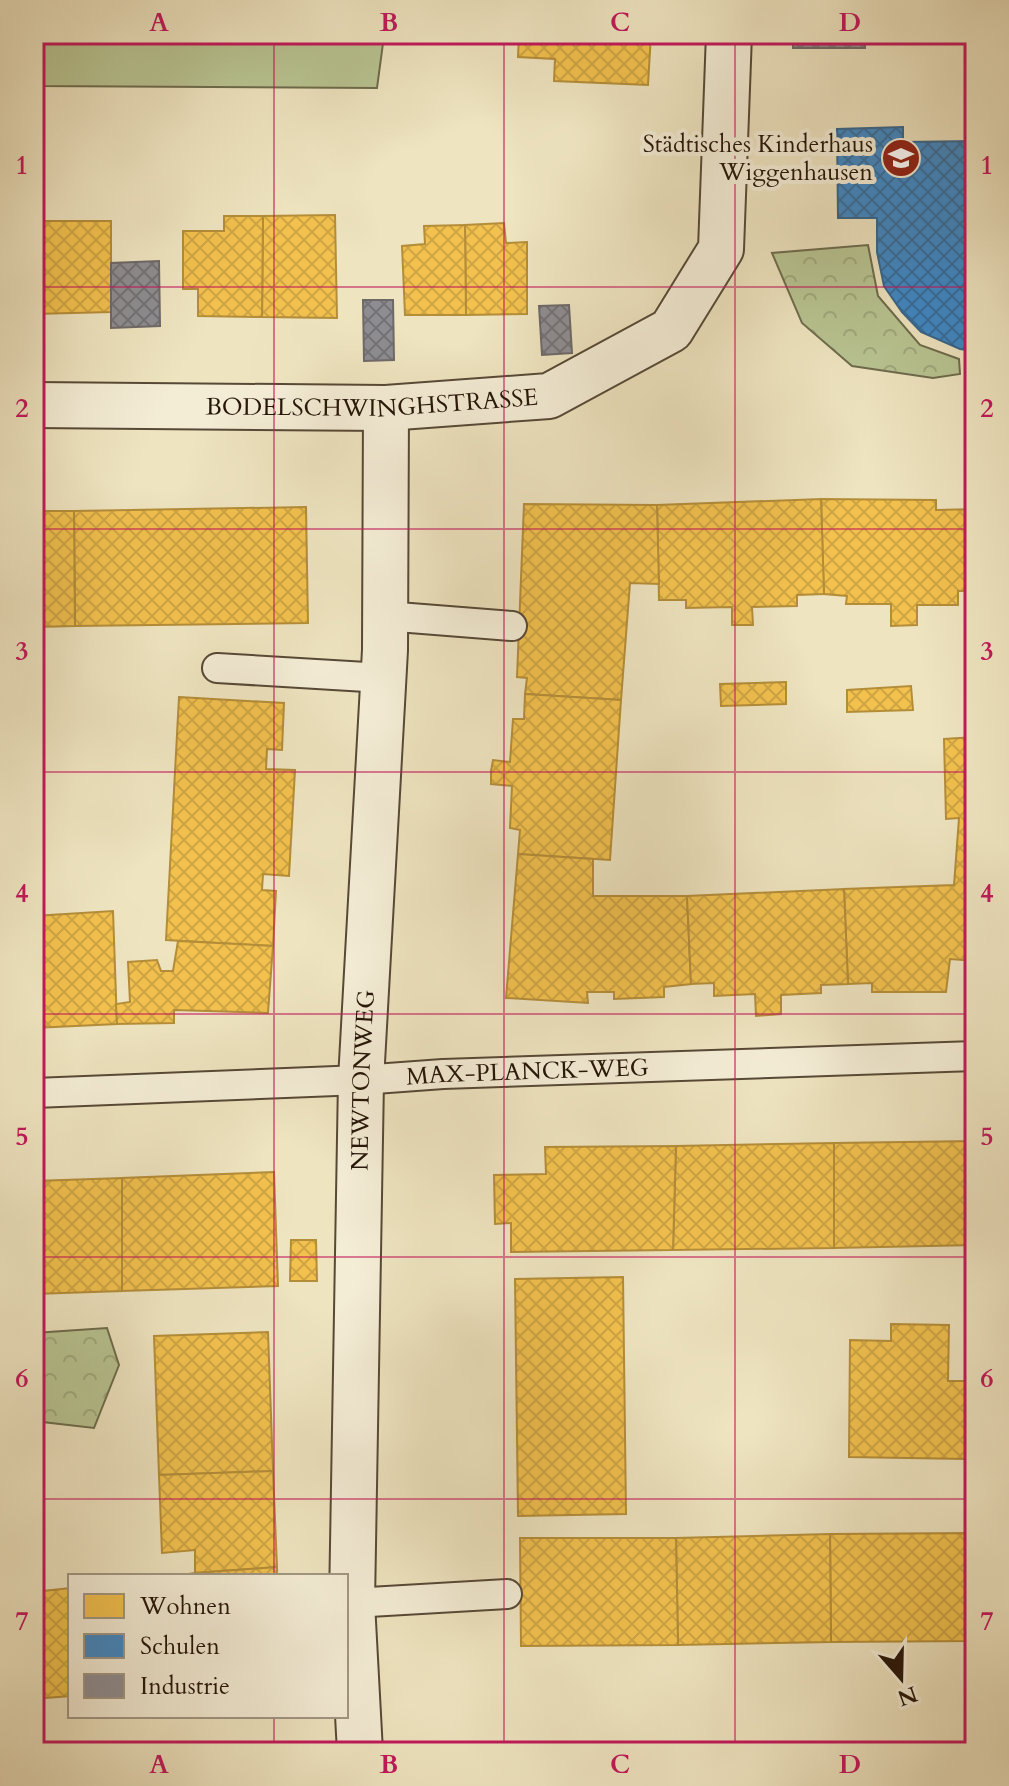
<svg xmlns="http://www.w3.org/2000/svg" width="1009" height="1786" font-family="Cardo,serif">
  <defs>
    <pattern id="park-crowns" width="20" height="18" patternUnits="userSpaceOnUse" patternTransform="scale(2)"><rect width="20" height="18" fill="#b8c492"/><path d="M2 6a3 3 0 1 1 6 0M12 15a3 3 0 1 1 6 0" fill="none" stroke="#9ea87c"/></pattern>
    <pattern id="homes-cross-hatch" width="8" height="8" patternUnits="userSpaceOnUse" patternTransform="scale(2)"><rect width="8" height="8" fill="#f2c14e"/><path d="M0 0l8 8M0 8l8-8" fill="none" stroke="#cfa543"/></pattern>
    <pattern id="schools-cross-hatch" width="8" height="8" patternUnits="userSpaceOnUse" patternTransform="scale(2)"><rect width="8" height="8" fill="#3f88c5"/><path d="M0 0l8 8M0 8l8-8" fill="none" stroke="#356e9e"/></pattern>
    <pattern id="industry-cross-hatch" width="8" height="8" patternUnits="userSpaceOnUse" patternTransform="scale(2)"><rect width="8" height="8" fill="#8d8d92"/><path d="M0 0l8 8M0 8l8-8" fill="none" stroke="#737275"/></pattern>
  </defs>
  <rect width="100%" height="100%" fill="#eee4c0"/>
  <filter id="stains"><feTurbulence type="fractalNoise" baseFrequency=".0025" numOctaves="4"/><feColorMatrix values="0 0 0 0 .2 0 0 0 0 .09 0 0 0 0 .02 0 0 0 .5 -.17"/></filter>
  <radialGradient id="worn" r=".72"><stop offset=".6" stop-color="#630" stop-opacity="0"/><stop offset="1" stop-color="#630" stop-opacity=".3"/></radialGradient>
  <path fill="#b8c492" stroke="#6e6c4d" stroke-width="2" d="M 34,34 L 379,34 L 384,36 L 377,88 L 34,86 Z"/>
  <g fill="url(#park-crowns)" stroke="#6e6c4d" stroke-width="2">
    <path d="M 868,245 L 878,296 L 920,345 L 959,359 L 960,374 L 933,378 L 852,366 L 802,323 L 772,253 Z"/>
    <path d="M 107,1328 L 119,1365 L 94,1428 L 34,1421 L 34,1333 Z"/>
  </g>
  <g fill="url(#homes-cross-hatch)" stroke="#b48d39" stroke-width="2">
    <path d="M 519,34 L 651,34 L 648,85 L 554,81 L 555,59 L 518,57 Z"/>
    <path d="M 335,215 L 337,318 L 262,317 L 263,216 Z"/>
    <path d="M 224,216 L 263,216 L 262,317 L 198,316 L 198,289 L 183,289 L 183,231 L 224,231 Z"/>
    <path d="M 34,221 L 111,221 L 111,312 L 34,314 Z"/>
    <path d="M 504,223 L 506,243 L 527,242 L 527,314 L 466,315 L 465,225 Z"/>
    <path d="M 465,225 L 466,315 L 405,315 L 402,246 L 425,244 L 424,226 Z"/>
    <path d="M 821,499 L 936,500 L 936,510 L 975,509 L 975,591 L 958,591 L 958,605 L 917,605 L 917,625 L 891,626 L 891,604 L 846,604 L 847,596 L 824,594 Z"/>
    <path d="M 821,499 L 824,594 L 797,595 L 797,606 L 752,607 L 753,625 L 732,625 L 732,607 L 686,608 L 686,600 L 659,600 L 657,505 Z"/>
    <path d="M 524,504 L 657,505 L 659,584 L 630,583 L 621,700 L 525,694 L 527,678 L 517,677 Z"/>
    <path d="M 306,507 L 308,623 L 75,626 L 74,511 Z"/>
    <path d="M 34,511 L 74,511 L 75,626 L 34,627 Z"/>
    <path d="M 786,682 L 786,704 L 721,706 L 720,684 Z"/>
    <path d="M 911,686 L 913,710 L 847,712 L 847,690 Z"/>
    <path d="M 525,694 L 621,700 L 610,860 L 518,854 L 520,830 L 510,828 L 512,786 L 491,784 L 491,771 L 493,760 L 510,762 L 513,719 L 524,719 Z"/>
    <path d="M 179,697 L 284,703 L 282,750 L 267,749 L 266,769 L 295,770 L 289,876 L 263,874 L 262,890 L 276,891 L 273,946 L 166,940 Z"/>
    <path d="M 975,737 L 975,961 L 950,959 L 946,992 L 872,992 L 872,983 L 848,984 L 844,889 L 954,885 L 959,818 L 946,819 L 944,739 Z"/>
    <path d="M 518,854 L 593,859 L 593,896 L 687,896 L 691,984 L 664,987 L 664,997 L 614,999 L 614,992 L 587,992 L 588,1003 L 506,998 Z"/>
    <path d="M 844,889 L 848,984 L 821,985 L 821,993 L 781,995 L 781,1014 L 756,1016 L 755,994 L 714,996 L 714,983 L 691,984 L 687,896 Z"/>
    <path d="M 113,911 L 117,1024 L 34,1028 L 34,916 Z"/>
    <path d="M 178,941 L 273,946 L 268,1013 L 174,1010 L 174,1023 L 117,1024 L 116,1004 L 130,1002 L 128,962 L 157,960 L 161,971 L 173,971 Z"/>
    <path d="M 975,1141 L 975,1245 L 834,1248 L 834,1143 Z"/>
    <path d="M 834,1143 L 834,1248 L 673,1250 L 676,1146 Z"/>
    <path d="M 676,1146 L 673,1250 L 511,1252 L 511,1223 L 495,1224 L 494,1175 L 546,1174 L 545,1147 Z"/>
    <path d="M 274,1172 L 278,1286 L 122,1291 L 122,1178 Z"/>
    <path d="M 122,1178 L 122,1291 L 34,1294 L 34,1181 Z"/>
    <path d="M 291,1240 L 316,1240 L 317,1281 L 290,1281 Z"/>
    <path d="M 623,1277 L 626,1514 L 518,1516 L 515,1279 Z"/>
    <path d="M 891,1324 L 949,1325 L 948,1381 L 965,1381 L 965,1459 L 849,1457 L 850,1340 L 891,1341 Z"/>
    <path d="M 268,1332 L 273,1471 L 159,1475 L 154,1336 Z"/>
    <path d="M 273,1471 L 277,1567 L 195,1573 L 195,1550 L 162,1553 L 159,1475 Z"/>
    <path d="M 974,1533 L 975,1641 L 831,1642 L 830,1534 Z"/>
    <path d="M 830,1534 L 831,1642 L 678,1645 L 676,1538 Z"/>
    <path d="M 520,1538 L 676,1538 L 678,1645 L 521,1646 Z"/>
    <path d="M 277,1567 L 277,1576 L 174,1576 L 195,1573 Z"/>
    <path d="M 70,1588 L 70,1696 L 34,1699 L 34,1592 Z"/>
  </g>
  <path fill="url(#schools-cross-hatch)" stroke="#37668c" stroke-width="2" d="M 903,127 L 903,142 L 975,141 L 975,351 L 960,349 L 921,332 L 902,312 L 884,286 L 877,252 L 877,218 L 838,218 L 837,129 Z"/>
  <g fill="url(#industry-cross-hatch)" stroke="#6e6969" stroke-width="2">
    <rect x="793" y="34" width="72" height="14"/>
    <path d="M 159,261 L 160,326 L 111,328 L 111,263 Z"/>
    <path d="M 363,300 L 393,300 L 394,360 L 364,361 Z"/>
    <path d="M 569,305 L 572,353 L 542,355 L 539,306 Z"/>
  </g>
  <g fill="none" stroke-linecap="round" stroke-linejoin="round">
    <defs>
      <g id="service">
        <path d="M 385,616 L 512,626"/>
        <path d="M 217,668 L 383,678"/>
        <path id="s1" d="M 34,1093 L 361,1080 L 443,1074 L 975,1056"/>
        <path d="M 352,1603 L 507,1594"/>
      </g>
      <g id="minor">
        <path id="s2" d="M 34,405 L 386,408 L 549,396 L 671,330 L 721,249 L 729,34"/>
        <path id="s3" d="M 360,1752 L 352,1603 L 361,1080 L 385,650 L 386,408"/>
      </g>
    </defs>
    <use href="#service" stroke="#574936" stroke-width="32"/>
    <use href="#minor" stroke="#574936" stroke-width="48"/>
    <use href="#service" stroke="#f4edd6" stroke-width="28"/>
    <use href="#minor" stroke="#f4edd6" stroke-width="44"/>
  </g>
  <path fill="none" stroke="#c2185b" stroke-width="2" stroke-opacity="0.55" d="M 274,34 L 274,1576M 504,34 L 504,1752M 735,34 L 735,1752M 34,287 L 975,287M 34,529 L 975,529M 34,772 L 975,772M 34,1014 L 975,1014M 34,1257 L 975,1257M 34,1499 L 975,1499M 274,1716 L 274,1752"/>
  <defs>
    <symbol id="school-disc" viewBox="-11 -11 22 22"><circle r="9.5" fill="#8f2418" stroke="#f4edd6"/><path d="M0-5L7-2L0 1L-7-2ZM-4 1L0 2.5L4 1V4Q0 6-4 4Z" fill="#fff"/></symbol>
  </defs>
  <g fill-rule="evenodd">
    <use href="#school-disc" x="879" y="136" width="44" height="44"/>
  </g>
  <g text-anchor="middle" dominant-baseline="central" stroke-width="8" stroke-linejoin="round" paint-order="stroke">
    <g font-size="24" fill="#251508" stroke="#f4edd6" text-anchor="end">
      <text x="873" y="144">Städtisches Kinderhaus<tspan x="873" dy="28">Wiggenhausen</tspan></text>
    </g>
    <g font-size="24" fill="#251508" stroke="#f4edd6">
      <text stroke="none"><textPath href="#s2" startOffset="338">BODELSCHWINGHSTRASSE</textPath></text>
      <text stroke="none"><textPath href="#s1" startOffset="494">MAX-PLANCK-WEG</textPath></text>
      <text stroke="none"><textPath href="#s3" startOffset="672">NEWTONWEG</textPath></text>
    </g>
  </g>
  <rect width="1009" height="1786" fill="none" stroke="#eee4c0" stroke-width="88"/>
  <rect x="68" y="1574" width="280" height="144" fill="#f4edd6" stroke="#a19784" stroke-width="2"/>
  <rect x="84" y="1594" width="40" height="24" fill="#f2c14e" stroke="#a19784" stroke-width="2"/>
  <text x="140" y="1614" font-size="24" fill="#251508">Wohnen</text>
  <rect x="84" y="1634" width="40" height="24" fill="#3f88c5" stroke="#a19784" stroke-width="2"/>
  <text x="140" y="1654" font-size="24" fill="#251508">Schulen</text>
  <rect x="84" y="1674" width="40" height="24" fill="#8d8d92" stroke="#a19784" stroke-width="2"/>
  <text x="140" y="1694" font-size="24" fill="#251508">Industrie</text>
  <g transform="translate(901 1678) rotate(160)" stroke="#f4edd6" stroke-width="6" paint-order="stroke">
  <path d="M0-6L14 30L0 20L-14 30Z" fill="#251508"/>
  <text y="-12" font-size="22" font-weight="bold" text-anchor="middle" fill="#251508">N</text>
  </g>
  <rect x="44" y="44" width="921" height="1698" fill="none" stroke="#c2185b" stroke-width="3"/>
  <g font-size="26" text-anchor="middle" font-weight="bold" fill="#c2185b">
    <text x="159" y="31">A</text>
    <text x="389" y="31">B</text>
    <text x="620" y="31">C</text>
    <text x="850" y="31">D</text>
    <text x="22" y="174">1</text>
    <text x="987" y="174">1</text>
    <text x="22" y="417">2</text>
    <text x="987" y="417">2</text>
    <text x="22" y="660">3</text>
    <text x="987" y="660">3</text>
    <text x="22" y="902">4</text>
    <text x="987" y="902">4</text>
    <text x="22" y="1145">5</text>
    <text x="987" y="1145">5</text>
    <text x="22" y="1387">6</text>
    <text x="987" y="1387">6</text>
    <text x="22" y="1630">7</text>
    <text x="987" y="1630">7</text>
    <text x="159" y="1773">A</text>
    <text x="389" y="1773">B</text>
    <text x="620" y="1773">C</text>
    <text x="850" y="1773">D</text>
  </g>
  <rect width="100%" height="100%" filter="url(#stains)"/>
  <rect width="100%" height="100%" fill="url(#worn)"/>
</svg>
